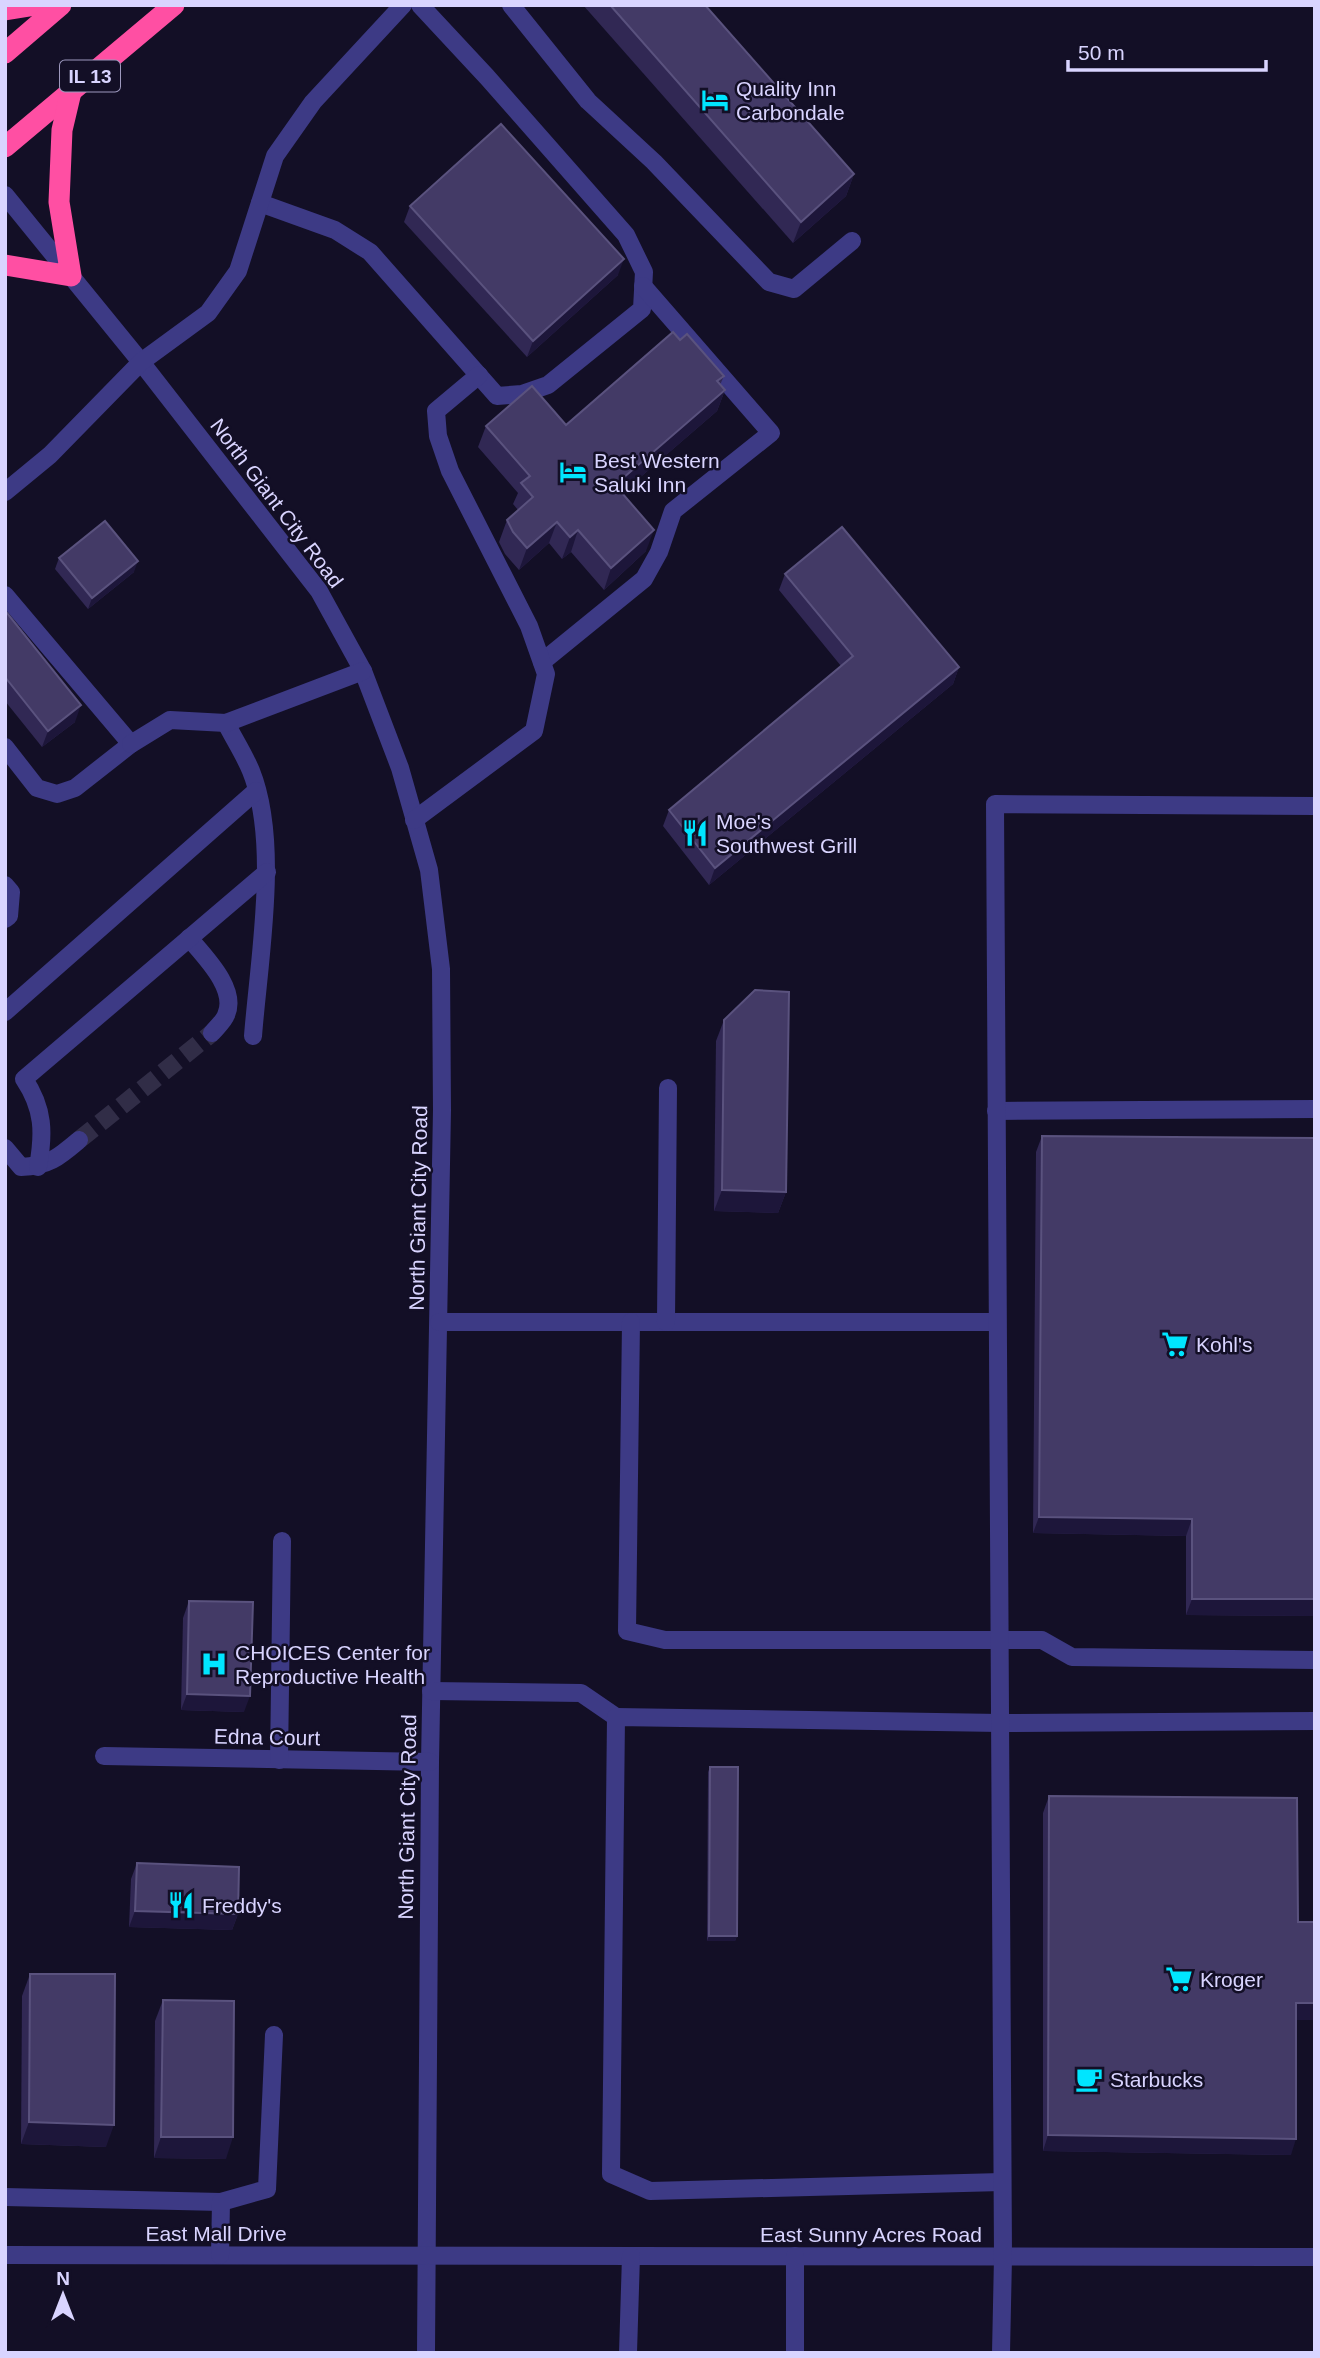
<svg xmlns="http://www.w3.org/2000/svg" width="1320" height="2358" font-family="Arial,sans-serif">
  <rect width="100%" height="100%" fill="#130f26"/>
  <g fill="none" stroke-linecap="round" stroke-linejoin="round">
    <path stroke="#312d47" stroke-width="18" stroke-dasharray="18 9" stroke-linecap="butt" d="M 79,1140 L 212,1033"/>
    <g stroke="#3d3a85" stroke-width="18">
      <path d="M 511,5 L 588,101 L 654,162 L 769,282 L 794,289 L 852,241"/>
      <path d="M 5,195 L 141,362 L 319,591 L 363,671 L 400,768 L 429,870 L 441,969 L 442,1110 L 430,1762 L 426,2353"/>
      <path d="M 260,203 L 335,230 L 370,252 L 497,396 L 522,394 L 548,385 L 642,309 L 644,272 L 626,235 L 487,77 L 420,5"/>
      <path d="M 5,492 L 50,455 L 141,362 L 208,313 L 238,271 L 275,156 L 313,102 L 403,5"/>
      <path d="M 5,595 L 131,744 L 75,788 L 57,794 L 37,788 L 5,747"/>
      <path d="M 542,662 L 644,579 L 659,552 L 673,511 L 771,433 L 643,286"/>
      <path d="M 226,723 C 234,739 244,754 251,771 C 280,843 259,958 253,1036"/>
      <path d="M 131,744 L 170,720 L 226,723 L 363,671"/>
      <path d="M 414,820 L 534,731 L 546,674 L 529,626 L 450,471 L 438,436 L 436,411 L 479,375"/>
      <path d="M 5,885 L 11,892 L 9,916 L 5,919"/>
      <path d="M 189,938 C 204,956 238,989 226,1015 C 224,1021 216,1028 212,1033"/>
      <path d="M 5,1012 L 256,791"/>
      <path d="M 996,1111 L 1315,1109"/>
      <path d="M 5,1148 L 21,1167 C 49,1166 59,1157 79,1140"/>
      <path d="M 38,1167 C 44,1133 44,1109 24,1079 L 267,872"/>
      <path d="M 439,1322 L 997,1322"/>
      <path d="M 631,1322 L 627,1631 L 665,1640 L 1042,1640 L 1072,1657 L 1315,1660"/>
      <path d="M 666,1322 L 668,1088"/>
      <path d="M 431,1691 L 581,1693 L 616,1717"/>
      <path d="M 104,1756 L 430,1762"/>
      <path d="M 279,1760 L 282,1541"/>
      <path d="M 1002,2182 L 650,2191 L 611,2174 L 616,1717 L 1000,1723 L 1315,1721"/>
      <path d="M 5,2197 L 221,2202"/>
      <path d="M 5,2255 L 1315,2257"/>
      <path d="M 220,2255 L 221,2202 L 267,2189 L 274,2035"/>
      <path d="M 795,2256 L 795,2353"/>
      <path d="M 628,2353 L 631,2256"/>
      <path d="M 1001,2353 L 1003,2257 L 995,804 L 1315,806"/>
    </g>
    <g stroke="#ff4fa3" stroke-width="21">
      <path d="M 5,10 L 36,5"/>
      <path d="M 5,53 L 61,5"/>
      <path d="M 5,147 L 174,5"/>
      <path d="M 5,265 L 71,276 L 59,202 L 62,130 L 71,92"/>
    </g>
  </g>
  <g fill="#312854">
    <path d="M 583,5 L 705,5 L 854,174 L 846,196 L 793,243 Z"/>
    <path d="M 410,206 L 618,275 L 527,357 L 404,222 Z"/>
    <path d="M 680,340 L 724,376 L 720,385 L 725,390 L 717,411 L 622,493 L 646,551 L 604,590 L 571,552 L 562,559 L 549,543 L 519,570 L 505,554 L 499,542 L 507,520 L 518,510 L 513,504 L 518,493 L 478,447 L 486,426 L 566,425 Z"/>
    <path d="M 59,558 L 134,572 L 88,609 L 55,569 Z"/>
    <path d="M 785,574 L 959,667 L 953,684 L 709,885 L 663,826 L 669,810 L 841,666 L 779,590 Z"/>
    <path d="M 5,614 L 75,722 L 42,747 L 5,701 Z"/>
    <path d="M 724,1020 L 786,1192 L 778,1213 L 714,1211 L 716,1041 Z"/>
    <path d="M 1042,1136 L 1315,1138 L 1315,1616 L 1186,1615 L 1186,1536 L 1033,1533 L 1036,1152 Z"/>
    <path d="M 189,1601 L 244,1712 L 181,1710 L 183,1618 Z"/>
    <path d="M 710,1767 L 737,1936 L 735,1941 L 707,1941 L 708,1772 Z"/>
    <path d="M 1049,1796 L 1298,1922 L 1315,2020 L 1296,2020 L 1291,2155 L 1043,2151 L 1043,1813 Z"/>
    <path d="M 137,1863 L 238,1914 L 232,1930 L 129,1927 L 131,1879 Z"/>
    <path d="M 30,1974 L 106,2147 L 21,2144 L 22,1996 Z"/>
    <path d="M 163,2000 L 226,2159 L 154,2158 L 155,2021 Z"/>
  </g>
  <g fill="#1d163a">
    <path d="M 854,174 L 846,196 L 793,243 L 801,222 Z"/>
    <path d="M 624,259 L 618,275 L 527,357 L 533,341 Z"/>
    <path d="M 725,390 L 717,411 L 607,506 L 615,485 Z"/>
    <path d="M 557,522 L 549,543 L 519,570 L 527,548 Z"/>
    <path d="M 578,530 L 571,552 L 562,559 L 570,537 Z"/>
    <path d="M 654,530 L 646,551 L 604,590 L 611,568 Z"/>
    <path d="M 138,561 L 134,572 L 88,609 L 92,598 Z"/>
    <path d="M 959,667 L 953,684 L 709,885 L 715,868 Z"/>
    <path d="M 81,705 L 75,722 L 42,747 L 48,731 Z"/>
    <path d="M 722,1190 L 786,1192 L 778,1213 L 714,1211 Z"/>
    <path d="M 1039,1517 L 1192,1519 L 1186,1536 L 1033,1533 Z"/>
    <path d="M 1192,1599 L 1315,1599 L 1315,1616 L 1186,1615 Z"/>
    <path d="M 187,1694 L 250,1696 L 244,1712 L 181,1710 Z"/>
    <path d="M 135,1911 L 238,1914 L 232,1930 L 129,1927 Z"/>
    <path d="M 709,1936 L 737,1936 L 735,1941 L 707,1941 Z"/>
    <path d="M 1296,2003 L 1315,2003 L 1315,2020 L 1291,2020 Z"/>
    <path d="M 29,2122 L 114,2125 L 106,2147 L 21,2144 Z"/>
    <path d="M 1048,2135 L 1296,2139 L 1291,2155 L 1043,2151 Z"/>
    <path d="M 161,2137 L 233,2137 L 226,2159 L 154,2158 Z"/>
  </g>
  <g fill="#433a66" stroke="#5a527e" stroke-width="2">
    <path d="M 610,5 L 705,5 L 854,174 L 801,222 Z"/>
    <path d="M 501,124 L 624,259 L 533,341 L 410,206 Z"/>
    <path d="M 673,332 L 680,340 L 687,334 L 724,376 L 717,381 L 725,390 L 615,485 L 654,530 L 611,568 L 578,530 L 570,537 L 557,522 L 527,548 L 513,532 L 507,520 L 533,497 L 521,483 L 530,476 L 486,426 L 532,386 L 566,425 Z"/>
    <path d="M 105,521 L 138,561 L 92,598 L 59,558 Z"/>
    <path d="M 842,527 L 959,667 L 715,868 L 669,810 L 853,656 L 785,574 Z"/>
    <path d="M 7,613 L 81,705 L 48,731 L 5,677 L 5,614 Z"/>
    <path d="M 755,990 L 789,992 L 786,1192 L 722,1190 L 724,1020 Z"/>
    <path d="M 1042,1136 L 1315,1138 L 1315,1599 L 1192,1599 L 1192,1519 L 1039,1517 Z"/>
    <path d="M 189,1601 L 253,1602 L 250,1696 L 187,1694 Z"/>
    <path d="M 710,1767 L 738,1767 L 737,1936 L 709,1936 Z"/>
    <path d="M 1049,1796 L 1297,1798 L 1298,1922 L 1315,1922 L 1315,2003 L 1296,2003 L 1296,2139 L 1048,2135 Z"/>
    <path d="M 137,1863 L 239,1867 L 238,1914 L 135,1911 Z"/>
    <path d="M 30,1974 L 115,1974 L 114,2125 L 29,2122 Z"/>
    <path d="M 163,2000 L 234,2001 L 233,2137 L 161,2137 Z"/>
  </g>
  <defs>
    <symbol id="hotel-bare" viewBox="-9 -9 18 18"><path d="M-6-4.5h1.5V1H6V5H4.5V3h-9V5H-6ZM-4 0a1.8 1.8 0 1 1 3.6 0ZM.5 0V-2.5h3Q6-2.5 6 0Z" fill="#00e5ff" stroke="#130f26" stroke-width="2.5" paint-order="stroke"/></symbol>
    <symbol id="restaurant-bare" viewBox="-9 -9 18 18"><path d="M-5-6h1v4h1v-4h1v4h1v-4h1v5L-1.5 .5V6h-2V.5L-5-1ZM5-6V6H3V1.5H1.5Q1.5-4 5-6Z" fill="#00e5ff" stroke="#130f26" stroke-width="2.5" paint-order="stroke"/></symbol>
    <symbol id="supermarket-bare" viewBox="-9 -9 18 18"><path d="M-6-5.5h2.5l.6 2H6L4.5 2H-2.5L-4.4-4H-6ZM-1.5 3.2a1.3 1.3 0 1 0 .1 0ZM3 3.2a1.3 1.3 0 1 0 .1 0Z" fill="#00e5ff" stroke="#130f26" stroke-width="2.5" paint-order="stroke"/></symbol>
    <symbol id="hospital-bare" viewBox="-9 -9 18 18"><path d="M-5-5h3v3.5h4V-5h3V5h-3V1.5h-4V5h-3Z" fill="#00e5ff" stroke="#130f26" stroke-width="2.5" paint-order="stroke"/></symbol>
    <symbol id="cafe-bare" viewBox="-9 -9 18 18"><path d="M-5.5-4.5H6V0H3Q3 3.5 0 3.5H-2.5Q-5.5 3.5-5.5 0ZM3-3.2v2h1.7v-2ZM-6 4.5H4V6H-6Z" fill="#00e5ff" stroke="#130f26" stroke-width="2.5" paint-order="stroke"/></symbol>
  </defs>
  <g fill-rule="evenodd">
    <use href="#hotel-bare" x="696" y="81" width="38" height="38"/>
    <use href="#hotel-bare" x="554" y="453" width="38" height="38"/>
    <use href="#restaurant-bare" x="676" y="814" width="38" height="38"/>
    <use href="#supermarket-bare" x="1156" y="1325" width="38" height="38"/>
    <use href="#hospital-bare" x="195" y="1645" width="38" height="38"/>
    <use href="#restaurant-bare" x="162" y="1886" width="38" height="38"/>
    <use href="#supermarket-bare" x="1160" y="1960" width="38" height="38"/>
    <use href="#cafe-bare" x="1070" y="2060" width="38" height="38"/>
  </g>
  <g text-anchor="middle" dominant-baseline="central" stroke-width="5" stroke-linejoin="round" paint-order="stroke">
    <rect fill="#130f26" stroke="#9e99be" stroke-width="2" x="60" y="60.5" width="60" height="31" rx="5"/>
    <g font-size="19" font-weight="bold" fill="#d9d4ff">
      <text x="90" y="76">IL 13</text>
    </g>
    <g font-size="21" fill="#d9d4ff" stroke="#130f26" text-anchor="start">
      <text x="736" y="88">Quality Inn<tspan x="736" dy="24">Carbondale</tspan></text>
      <text x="594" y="460">Best Western<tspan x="594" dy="24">Saluki Inn</tspan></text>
      <text x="716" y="821">Moe's<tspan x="716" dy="24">Southwest Grill</tspan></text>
      <text x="1196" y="1344">Kohl's</text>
      <text x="235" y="1652">CHOICES Center for<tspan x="235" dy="24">Reproductive Health</tspan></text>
      <text x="202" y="1905">Freddy's</text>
      <text x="1200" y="1979">Kroger</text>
      <text x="1110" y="2079">Starbucks</text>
    </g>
    <g font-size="21" fill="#d9d4ff" stroke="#130f26">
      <text transform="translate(277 503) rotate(53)">North Giant City Road</text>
      <text transform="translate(418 1208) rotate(-89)">North Giant City Road</text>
      <text transform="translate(267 1737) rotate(1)">Edna Court</text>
      <text transform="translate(407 1817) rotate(-89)">North Giant City Road</text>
      <text x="216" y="2233">East Mall Drive</text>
      <text x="871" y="2234">East Sunny Acres Road</text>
    </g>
  </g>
  <rect width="1320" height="2358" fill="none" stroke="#d9d4ff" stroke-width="14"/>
  <g transform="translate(63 2295)" stroke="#130f26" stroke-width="5" paint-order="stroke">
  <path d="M0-5L12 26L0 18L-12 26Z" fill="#d9d4ff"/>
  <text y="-10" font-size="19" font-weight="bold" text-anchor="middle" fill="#d9d4ff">N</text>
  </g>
  <path d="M1068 60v10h198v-10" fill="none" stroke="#d9d4ff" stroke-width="3.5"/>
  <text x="1078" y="60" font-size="21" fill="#d9d4ff" stroke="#130f26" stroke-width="5" paint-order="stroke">50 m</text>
</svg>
